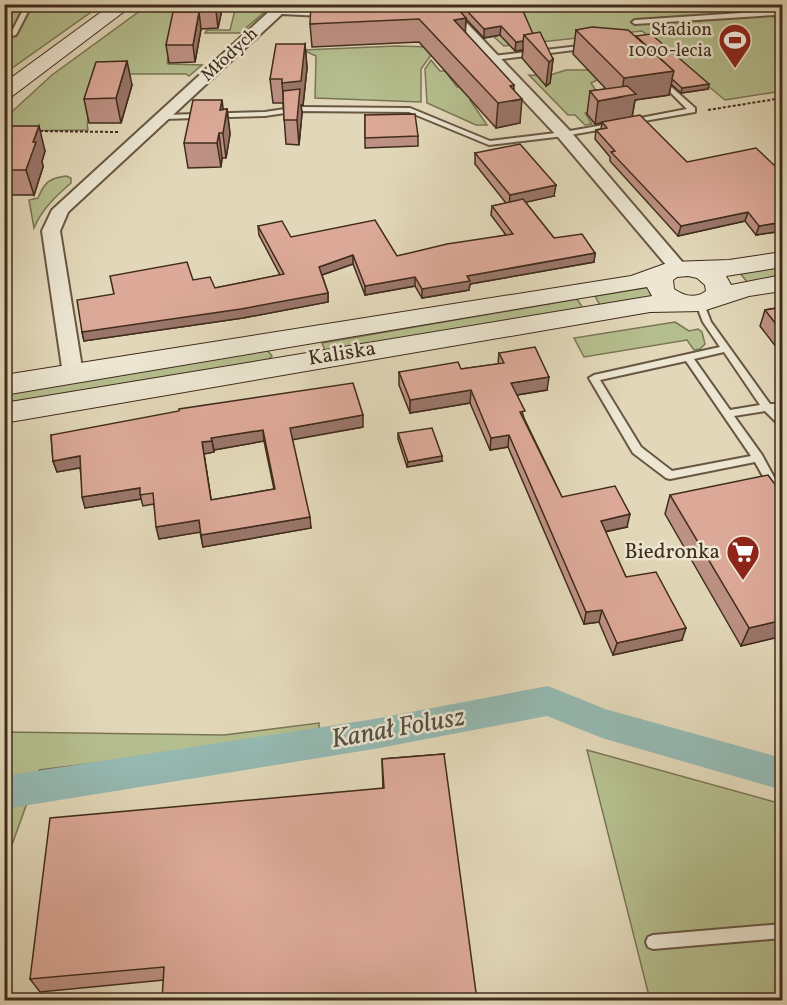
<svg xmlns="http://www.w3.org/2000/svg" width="787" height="1005" font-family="Vollkorn,serif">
  <rect width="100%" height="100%" fill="#e2d8b9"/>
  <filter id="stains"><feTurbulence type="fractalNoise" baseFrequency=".00333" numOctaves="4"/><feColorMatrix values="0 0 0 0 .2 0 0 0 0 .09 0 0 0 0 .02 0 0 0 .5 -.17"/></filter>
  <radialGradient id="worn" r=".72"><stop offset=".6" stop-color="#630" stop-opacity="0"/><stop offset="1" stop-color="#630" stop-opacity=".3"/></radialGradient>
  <g fill="#b5be8e" stroke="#7a7555" stroke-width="1.5">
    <path d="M 5,5 L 101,5 L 5,73 Z"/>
    <path d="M 148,5 L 184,5 L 174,29 L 167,62 L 168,64 L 202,65 L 189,76 L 186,74 L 113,74 C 104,88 83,112 88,130 L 5,131 L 5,118 L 52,75 Z"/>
    <path d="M 254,5 L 267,7 L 268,9 L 240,33 L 205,33 L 207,30 L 230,30 L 236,6 Z"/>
    <path d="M 459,5 L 782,5 L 782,91 L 725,100 L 642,31 L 504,46 Z"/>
    <path d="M 396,46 L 431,47 L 431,55 L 421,69 L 421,102 L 315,98 L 316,56 L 303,50 Z"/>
    <path d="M 431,60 L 440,71 L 445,71 L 457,87 L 462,87 L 472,98 L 470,100 L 487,125 L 476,125 L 427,103 L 425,69 Z"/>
    <path d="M 566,70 L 592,70 L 625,75 L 597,80 L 591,83 L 599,95 L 601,111 L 585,113 L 592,124 L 585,125 L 575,115 L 568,115 L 529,75 L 547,76 Z"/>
    <path d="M 66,176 L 71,178 L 71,183 C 56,196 42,209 34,228 L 29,200 L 38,198 C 44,183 49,178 66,176 Z"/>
    <path d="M 782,265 L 782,277 L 748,283 L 739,272 Z"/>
    <path d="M 650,287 L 657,298 L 601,307 L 595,296 Z"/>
    <path d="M 577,299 L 584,310 L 325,350 L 322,343 Z"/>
    <path d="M 675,322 L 689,331 L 698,329 L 702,332 L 705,344 L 700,349 L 694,350 L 687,340 L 584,357 L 574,338 Z"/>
    <path d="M 267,350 L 272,356 L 266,362 L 5,407 L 5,393 Z"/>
    <path d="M 319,723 L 319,735 L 39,770 L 5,864 L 5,732 L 224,735 Z"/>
    <path d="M 587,750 L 782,804 L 782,1000 L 650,1000 Z"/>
  </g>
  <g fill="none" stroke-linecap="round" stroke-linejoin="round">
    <path fill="#95b9b2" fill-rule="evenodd" d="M 548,686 L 605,709 L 782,758 L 782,790 L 602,738 L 547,716 L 374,749 L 4,809 L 4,776 L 374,719 Z"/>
    <defs>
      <g id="lane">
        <path d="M 26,4 L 32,4 L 16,35 L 11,36 L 10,35 Z"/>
        <path d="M 769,4 L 782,4 L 776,6 L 781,16 L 780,17 L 776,17 L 774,15 L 635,24 L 632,22 L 635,20 L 772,11 Z"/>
        <path d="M 588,45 L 590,46 L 590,48 L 493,60 L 490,58 L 493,56 Z"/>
        <path d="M 660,77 L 695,108 L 695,112 L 627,124 L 626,122 L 630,120 L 687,109 L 657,79 Z"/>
        <path d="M 298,107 L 410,108 L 490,141 L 564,132 L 615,123 L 619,125 L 615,127 L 564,136 L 489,145 L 409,112 L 298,111 L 265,116 L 163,119 L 159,117 L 163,115 L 265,112 Z"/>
        <path d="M 700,301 L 704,304 L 711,322 L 770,404 L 782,404 L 782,410 L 776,410 L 782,417 L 782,426 L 779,425 L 765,411 L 734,416 L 762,455 L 782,492 L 782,504 L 778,503 L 755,462 L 670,479 L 666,478 L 633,453 L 589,378 L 594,375 L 720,347 L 703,322 L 696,304 ZM 724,352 L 760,405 L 730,410 L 694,359 ZM 686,361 L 751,456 L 672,471 L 641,447 L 600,380 Z"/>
        <path d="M 782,924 L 782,938 L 653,949 L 648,947 L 646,942 L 648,937 L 653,935 Z"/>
      </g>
      <g id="street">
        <path d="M 279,6 L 342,9 L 349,13 L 342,17 L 282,14 L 68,212 L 60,231 L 83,374 L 80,379 L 73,381 L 66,379 L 63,374 L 42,231 L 52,210 L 274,7 Z"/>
        <path d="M 438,14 L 464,20 L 570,131 L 684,264 L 687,268 L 684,272 L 672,272 L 558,137 L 454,26 L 433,21 L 431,18 L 433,15 Z"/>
      </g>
      <g id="secondary">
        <path d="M 112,4 L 134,4 L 11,97 L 4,99 L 4,83 Z"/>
        <path d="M 782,252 L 782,267 L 726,276 L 731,285 L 782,275 L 782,291 L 749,296 L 703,311 L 650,312 L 4,423 L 4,403 L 652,296 L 647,287 L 4,395 L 4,375 L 631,276 L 670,262 L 729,260 ZM 688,276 L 697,278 L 705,285 L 706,291 C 695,299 684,296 674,289 L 673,280 L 677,277 Z"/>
      </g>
    </defs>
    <use href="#lane" stroke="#685743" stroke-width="4"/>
    <use href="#street" stroke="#685743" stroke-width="4"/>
    <use href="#secondary" stroke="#402c1c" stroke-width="2"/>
    <g stroke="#402c1c" stroke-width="2" stroke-dasharray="3 2" stroke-linecap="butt">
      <path d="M 708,110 L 782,98"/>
      <path d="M 35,131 L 118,132"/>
    </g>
    <use href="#lane" fill="#ece6d2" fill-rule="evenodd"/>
    <use href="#street" fill="#ece6d2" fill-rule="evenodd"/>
    <use href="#secondary" fill="#ece6d2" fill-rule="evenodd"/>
  </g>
  <g fill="#bd9183" stroke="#402c1c" stroke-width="1.5" fill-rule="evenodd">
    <path d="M 185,4 L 223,4 L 218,28 L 201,29 L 195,62 L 169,63 L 166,45 L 183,12 Z"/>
    <path d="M 484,4 L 533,33 L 553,59 L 550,83 L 546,86 L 522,58 L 523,50 L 515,51 L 500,35 L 484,38 L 466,19 L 465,32 L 514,89 L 520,123 L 496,128 L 419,42 L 312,47 L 310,24 L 456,7 Z"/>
    <path d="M 576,30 L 636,36 L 708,89 L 681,93 L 671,84 L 669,95 L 635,100 L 632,117 L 687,162 L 774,165 L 783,163 L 783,231 L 756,235 L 745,221 L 678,236 L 610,161 L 610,157 L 595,139 L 596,130 L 601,129 L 602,123 L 595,124 L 587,114 L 590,91 L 606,89 L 573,54 Z"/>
    <path d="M 305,44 L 307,68 L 303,105 L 301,105 L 302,113 L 299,145 L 286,144 L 283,103 L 273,103 L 270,79 Z"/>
    <path d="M 132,85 L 121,123 L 89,123 L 84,99 Z"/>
    <path d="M 227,109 L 230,134 L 226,158 L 222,158 L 221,167 L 188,168 L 184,143 L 223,110 Z"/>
    <path d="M 365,115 L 418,136 L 418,146 L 365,148 Z"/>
    <path d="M 4,134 L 45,151 L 42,161 L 43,167 L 34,195 L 4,195 Z"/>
    <path d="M 475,153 L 554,196 L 525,202 L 554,238 L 595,253 L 594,262 L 470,284 L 469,290 L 422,298 L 415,286 L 365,295 L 353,264 L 322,275 L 328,293 L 328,302 L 243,318 L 84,341 L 82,332 L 193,280 L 215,288 L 280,275 L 259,235 L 258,226 L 291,237 L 397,256 L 506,235 L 491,215 L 492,206 L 506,203 L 475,164 Z"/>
    <path d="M 783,307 L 783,356 L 760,326 L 765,310 Z"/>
    <path d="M 499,353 L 547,390 L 517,395 L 524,418 L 562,497 L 627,527 L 605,532 L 626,577 L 682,640 L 613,655 L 599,622 L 584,624 L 508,447 L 490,450 L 470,403 L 410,413 L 399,385 L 399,372 L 461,369 L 498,364 Z"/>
    <path d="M 363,427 L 292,439 L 311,528 L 203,547 L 200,532 L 159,539 L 154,504 L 143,506 L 141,499 L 85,508 L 80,468 L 57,472 L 53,461 L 51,435 ZM 264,441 L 274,489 L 211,500 L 204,454 L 214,452 L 214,450 Z"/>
    <path d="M 398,434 L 442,461 L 407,467 L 398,439 Z"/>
    <path d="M 670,495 L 783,495 L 783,636 L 741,646 L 665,514 Z"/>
    <path d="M 444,754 L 164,980 L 40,992 L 30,979 L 383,789 L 382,759 Z"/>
  </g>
  <g fill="#9a766a" stroke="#402c1c" stroke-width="1.5">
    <path d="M 217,4 L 223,5 L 218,28 L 216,11 Z"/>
    <path d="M 199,12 L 201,29 L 195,62 L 193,45 Z"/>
    <path d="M 466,18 L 465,41 L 454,20 Z"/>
    <path d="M 501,26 L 500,35 L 484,38 L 484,29 Z"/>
    <path d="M 523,41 L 523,50 L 515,51 L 516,42 Z"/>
    <path d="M 305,44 L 307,68 L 303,105 L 301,105 L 302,113 L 299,145 L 297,120 L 284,107 L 282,83 Z"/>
    <path d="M 553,59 L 550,83 L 546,86 L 549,62 Z"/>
    <path d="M 127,61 L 132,85 L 121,123 L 116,98 Z"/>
    <path d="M 674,71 L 669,95 L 635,100 L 632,117 L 595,124 L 598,101 L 621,97 L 624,78 Z"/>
    <path d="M 709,84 L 708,89 L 681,93 L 682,88 Z"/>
    <path d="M 514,85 L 513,101 L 522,99 L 520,123 L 496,128 L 498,103 L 510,86 Z"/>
    <path d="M 222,100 L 225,122 L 227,109 L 230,134 L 226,158 L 220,110 Z"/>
    <path d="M 39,126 L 45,151 L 42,161 L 43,167 L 34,195 L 26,170 L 33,142 Z"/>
    <path d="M 219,133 L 222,158 L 221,167 L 217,143 Z"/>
    <path d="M 556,185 L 554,196 L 509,206 L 510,195 Z"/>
    <path d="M 748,212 L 745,221 L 678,236 L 681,226 Z"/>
    <path d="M 783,222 L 783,231 L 756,235 L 759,226 Z"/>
    <path d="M 595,253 L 594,262 L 470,284 L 469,290 L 422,298 L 422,289 L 467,276 Z"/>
    <path d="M 353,255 L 353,264 L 319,276 L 319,267 Z"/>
    <path d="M 415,277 L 415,286 L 365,295 L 365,286 Z"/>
    <path d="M 328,293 L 328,302 L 243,318 L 84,341 L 82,332 Z"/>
    <path d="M 7,299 L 11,310 L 9,353 L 4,353 Z"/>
    <path d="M 549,377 L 547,390 L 510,396 L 511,383 Z"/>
    <path d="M 471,390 L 470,403 L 410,413 L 410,400 Z"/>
    <path d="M 363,415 L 363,427 L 291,440 L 290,428 Z"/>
    <path d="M 263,430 L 264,441 L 214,450 L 211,438 Z"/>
    <path d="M 509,435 L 508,447 L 490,450 L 491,438 Z"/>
    <path d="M 212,441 L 214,452 L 204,454 L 213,511 L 202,442 Z"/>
    <path d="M 80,456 L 84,467 L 57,472 L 53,461 Z"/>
    <path d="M 442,456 L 442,461 L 407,467 L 408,462 Z"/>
    <path d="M 140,488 L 141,499 L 85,508 L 82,497 Z"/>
    <path d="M 630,514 L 627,527 L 598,533 L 601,521 Z"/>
    <path d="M 310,517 L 311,528 L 203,547 L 201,535 Z"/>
    <path d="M 199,520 L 201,532 L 159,539 L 156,527 Z"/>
    <path d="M 602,610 L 599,622 L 584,624 L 586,612 Z"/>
    <path d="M 783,620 L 783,636 L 741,646 L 749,628 Z"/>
    <path d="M 686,628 L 682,640 L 613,655 L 617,643 Z"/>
  </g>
  <g fill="#dca998" stroke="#402c1c" stroke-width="1.5" fill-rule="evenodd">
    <path d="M 185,4 L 217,4 L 216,11 L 183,12 Z"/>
    <path d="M 311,4 L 454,5 L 466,18 L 454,20 L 514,85 L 510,86 L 522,99 L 498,103 L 419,19 L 310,24 Z"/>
    <path d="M 484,4 L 520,4 L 533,34 L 524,35 L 523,41 L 516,42 L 501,26 L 484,29 L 466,10 L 456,7 Z"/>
    <path d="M 173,12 L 199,12 L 193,45 L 166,45 Z"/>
    <path d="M 592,27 L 628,30 L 674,71 L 624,78 L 576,30 Z"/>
    <path d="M 540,32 L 553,59 L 549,62 L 524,35 Z"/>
    <path d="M 651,34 L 709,84 L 682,88 L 672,79 L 674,71 L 636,36 Z"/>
    <path d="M 276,44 L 305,44 L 301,81 L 282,83 L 282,79 L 270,79 Z"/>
    <path d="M 127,61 L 116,98 L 84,99 L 96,62 Z"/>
    <path d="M 627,86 L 636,94 L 598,101 L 590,91 Z"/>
    <path d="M 300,89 L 297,120 L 284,120 L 283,91 Z"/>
    <path d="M 193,100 L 222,100 L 220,110 L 227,109 L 223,133 L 219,133 L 217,143 L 184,143 Z"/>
    <path d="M 415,114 L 418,136 L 365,138 L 365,115 Z"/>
    <path d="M 640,115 L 687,162 L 756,148 L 774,165 L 783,163 L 783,222 L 759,226 L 748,212 L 681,226 L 611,152 L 615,151 L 596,130 L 607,128 L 602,122 Z"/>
    <path d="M 7,126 L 39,126 L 33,142 L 36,142 L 26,170 L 4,170 L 4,134 Z"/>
    <path d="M 520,144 L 556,185 L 510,195 L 475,153 Z"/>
    <path d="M 523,199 L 554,238 L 582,234 L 595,253 L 467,276 L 470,281 L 422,289 L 415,277 L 365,286 L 353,255 L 319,267 L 328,293 L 241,309 L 82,332 L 77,300 L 114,294 L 110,276 L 187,262 L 193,280 L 210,277 L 215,288 L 284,274 L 258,226 L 282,221 L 291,237 L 375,220 L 397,256 L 447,244 L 513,234 L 492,206 Z"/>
    <path d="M 4,299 L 7,299 L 6,342 L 4,342 Z"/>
    <path d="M 783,307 L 783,333 L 765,310 Z"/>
    <path d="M 535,347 L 549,377 L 511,383 L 525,411 L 520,412 L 562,497 L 615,486 L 630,514 L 601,521 L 626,577 L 656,572 L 686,628 L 617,643 L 602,610 L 586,612 L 509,435 L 491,438 L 471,390 L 410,400 L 399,372 L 458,362 L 461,369 L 504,363 L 499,353 Z"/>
    <path d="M 353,383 L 363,415 L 290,428 L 310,517 L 201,535 L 199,520 L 156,527 L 153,493 L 140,495 L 140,488 L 82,497 L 80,456 L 53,461 L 51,435 L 179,411 L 179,409 ZM 263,430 L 275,489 L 211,500 L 202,442 L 212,441 L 211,438 Z"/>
    <path d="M 432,428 L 442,456 L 408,462 L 398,433 Z"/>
    <path d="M 768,475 L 783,495 L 783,620 L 749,628 L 670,495 Z"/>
    <path d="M 444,754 L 477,1000 L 162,1000 L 164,967 L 30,979 L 50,818 L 384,788 L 382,759 Z"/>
  </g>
  <defs>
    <symbol id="stadium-pin" viewBox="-11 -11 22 30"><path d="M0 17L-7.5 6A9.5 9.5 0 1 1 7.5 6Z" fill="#8f2418" stroke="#ece6d2"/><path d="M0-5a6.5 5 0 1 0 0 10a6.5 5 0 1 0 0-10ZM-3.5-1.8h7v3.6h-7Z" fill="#fff"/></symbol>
    <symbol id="supermarket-pin" viewBox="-11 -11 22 30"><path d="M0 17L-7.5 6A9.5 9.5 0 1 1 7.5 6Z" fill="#8f2418" stroke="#ece6d2"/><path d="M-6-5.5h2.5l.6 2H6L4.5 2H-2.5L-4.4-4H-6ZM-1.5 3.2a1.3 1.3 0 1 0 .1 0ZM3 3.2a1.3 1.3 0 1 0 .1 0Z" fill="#fff"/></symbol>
  </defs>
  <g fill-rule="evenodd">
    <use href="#stadium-pin" x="716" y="21" width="38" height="52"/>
    <use href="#supermarket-pin" x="724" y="533" width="38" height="52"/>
  </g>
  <g text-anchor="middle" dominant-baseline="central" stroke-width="5" stroke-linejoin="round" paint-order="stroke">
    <g font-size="18" fill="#402c1c" stroke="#ece6d2" text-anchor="end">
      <text x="712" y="30">Stadion<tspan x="712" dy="21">1000-lecia</tspan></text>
    </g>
    <g font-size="18" fill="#402c1c" stroke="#ece6d2">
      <text transform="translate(230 55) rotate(-43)">Młodych</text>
    </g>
    <g font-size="21" fill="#402c1c" stroke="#ece6d2">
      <text transform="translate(342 354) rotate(-9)">Kaliska</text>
    </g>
    <g font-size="21" fill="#402c1c" stroke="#ece6d2" text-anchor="end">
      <text x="720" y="552">Biedronka</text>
    </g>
    <g font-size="27" font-style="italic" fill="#554f42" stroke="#ece6d2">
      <text transform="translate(398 729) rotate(-10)">Kanał Folusz</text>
    </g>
  </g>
  <rect width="787" height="1005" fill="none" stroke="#e2d8b9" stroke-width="24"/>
  <rect x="6" y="6" width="775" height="993" fill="none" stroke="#402c1c" stroke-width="3"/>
  <rect x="12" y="12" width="763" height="981" fill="none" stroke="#402c1c" stroke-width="1.5"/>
  <rect width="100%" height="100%" filter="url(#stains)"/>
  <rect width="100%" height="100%" fill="url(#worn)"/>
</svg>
